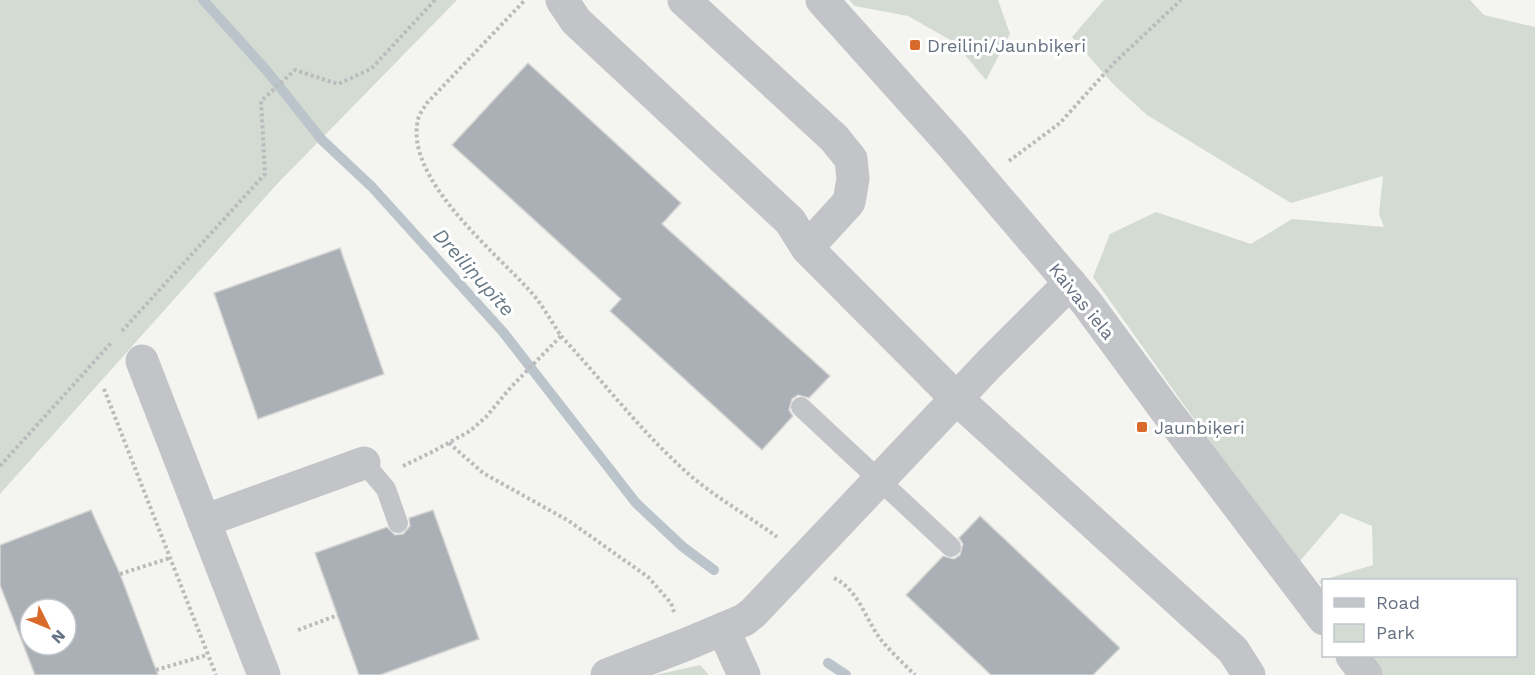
<svg xmlns="http://www.w3.org/2000/svg" width="1535" height="675" font-family="'Work Sans',sans-serif">
  <rect width="100%" height="100%" fill="#f4f4f0"/>
  <g fill="#d4dbd2">
    <path d="M 0,0 L 457,0 L 278,183 L 0,494 Z"/>
    <path d="M 849,0 L 998,0 L 1010,34 L 986,80 L 954,42 L 908,16 L 855,6 Z"/>
    <path d="M 1104,0 L 1470,0 L 1484,15 L 1535,27 L 1535,675 L 1382,675 L 1370,656 L 1516,656 L 1516,580 L 1324,580 L 1323,587 L 1319,581 L 1373,565 L 1372,526 L 1341,513 L 1300,561 L 1221,457 L 1093,277 L 1110,234 L 1156,212 L 1251,244 L 1292,219 L 1384,227 L 1379,214 L 1383,176 L 1291,203 L 1147,115 L 1113,84 L 1072,37 Z"/>
    <path d="M 700,665 L 709,675 L 655,675 Z"/>
  </g>
  <g fill="none" stroke-linecap="round" stroke-linejoin="round">
    <g stroke="#bbc4ca" stroke-width="10">
      <path d="M 203,0 L 267,71 L 322,140 L 372,187 L 503,332 L 636,503 L 683,547 L 714,570"/>
      <path d="M 828,663 L 846,675"/>
    </g>
  </g>
  <g fill="#abb0b6" stroke="#d5d5d3" stroke-width="1.5" fill-rule="evenodd">
    <path d="M 528,63 L 681,203 L 662,224 L 830,376 L 809,398 L 798,395 L 792,399 L 789,410 L 793,416 L 762,450 L 610,311 L 621,299 L 452,145 Z"/>
    <path d="M 340,248 L 384,374 L 258,419 L 214,293 Z"/>
    <path d="M 91,510 L 120,574 L 158,675 L 35,675 L 0,585 L 0,545 ZM 30,609 L 66,609 L 66,645 L 30,645 Z"/>
    <path d="M 433,510 L 479,639 L 380,675 L 359,675 L 315,553 L 387,527 L 395,535 L 403,534 L 410,526 L 409,518 Z"/>
    <path d="M 980,516 L 1120,648 L 1093,675 L 991,675 L 906,595 L 943,556 L 954,559 L 960,555 L 963,544 L 959,538 Z"/>
  </g>
  <g fill="none" stroke-linecap="round" stroke-linejoin="round">
    <g stroke="#b9bbbd" stroke-width="4" stroke-dasharray="3 3" stroke-linecap="butt">
      <path d="M 1009,161 L 1060,123 L 1114,63 L 1181,0"/>
      <path d="M 122,331 L 265,174 L 261,101 L 295,70 L 338,84 L 371,69 L 435,0"/>
      <path d="M 561,336 C 602,380 639,429 683,469 C 711,495 746,514 777,537"/>
      <path d="M 104,389 L 216,675"/>
      <path d="M 449,443 L 483,473 L 569,521 L 648,577 L 671,603 L 674,612"/>
      <path d="M 0,466 L 111,343"/>
      <path d="M 403,466 L 432,452 L 470,431 L 486,417 L 511,387 L 561,336 C 551,321 542,304 530,291 C 494,251 404,178 418,120 C 419,114 424,108 427,103 L 525,0"/>
      <path d="M 120,574 L 170,558"/>
      <path d="M 834,578 C 860,591 865,620 882,641 C 892,653 904,664 915,675"/>
      <path d="M 298,630 L 338,615"/>
      <path d="M 156,670 L 207,655"/>
    </g>
    <g stroke="#c2c4c8" stroke-width="20">
      <path d="M 801,407 L 951,547"/>
      <path d="M 364,463 L 386,489 L 398,523"/>
    </g>
    <g stroke="#c2c4c8" stroke-width="33">
      <path d="M 562,0 L 576,21 L 790,221 L 807,248 L 957,399 L 1233,650 L 1249,675"/>
      <path d="M 684,0 L 834,138 L 851,159 L 853,179 L 849,202 L 807,248"/>
      <path d="M 822,0 L 952,145 L 1086,302 L 1164,408 L 1324,619"/>
      <path d="M 142,361 L 264,675"/>
      <path d="M 204,521 L 364,463"/>
      <path d="M 723,629 L 744,675"/>
      <path d="M 1352,656 L 1366,675"/>
      <path d="M 607,675 L 687,644 L 744,620 L 753,613 L 989,364 L 1070,283"/>
    </g>
  </g>
  <g fill="#d86a2c" stroke="#fff" stroke-width="2">
    <rect x="909" y="39" width="12" height="12" rx="3"/>
    <rect x="1136" y="421" width="12" height="12" rx="3"/>
  </g>
  <g text-anchor="middle" dominant-baseline="central" stroke-width="6" stroke-linejoin="round" paint-order="stroke">
    <g font-size="18" fill="#657080" stroke="#fff" text-anchor="start">
      <text x="927" y="45">Dreiliņi/Jaunbiķeri</text>
      <text x="1154" y="427">Jaunbiķeri</text>
    </g>
    <g font-size="18" fill="#657080" stroke="#fff">
      <text transform="translate(1082 301) rotate(51)">Kaivas iela</text>
    </g>
    <g font-size="20" font-style="italic" fill="#657884" stroke="#fff">
      <text transform="translate(474 272) rotate(48)">Dreiliņupīte</text>
    </g>
  </g>
  <rect x="1322" y="579" width="195" height="78" fill="#ffffff" stroke="#c1c6cc" stroke-width="1.5"/>
  <rect x="1334" y="598" width="30" height="9" fill="#c2c4c8" stroke="#c1c6cc" stroke-width="1.5"/>
  <text x="1376" y="609" font-size="18" fill="#657080">Road</text>
  <rect x="1334" y="624" width="30" height="18" fill="#d4dbd2" stroke="#c1c6cc" stroke-width="1.5"/>
  <text x="1376" y="639" font-size="18" fill="#657080">Park</text>
  <g transform="translate(48 627) rotate(133)"><circle r="28" fill="#ffffff" stroke="#c1c6cc" stroke-width="1.5"/>
  <path d="M0-4.5L10 22L0 15L-10 22Z" fill="#d86a2c"/>
  <text y="-9" font-size="16" font-weight="bold" text-anchor="middle" fill="#657080">N</text>
  </g>
</svg>
